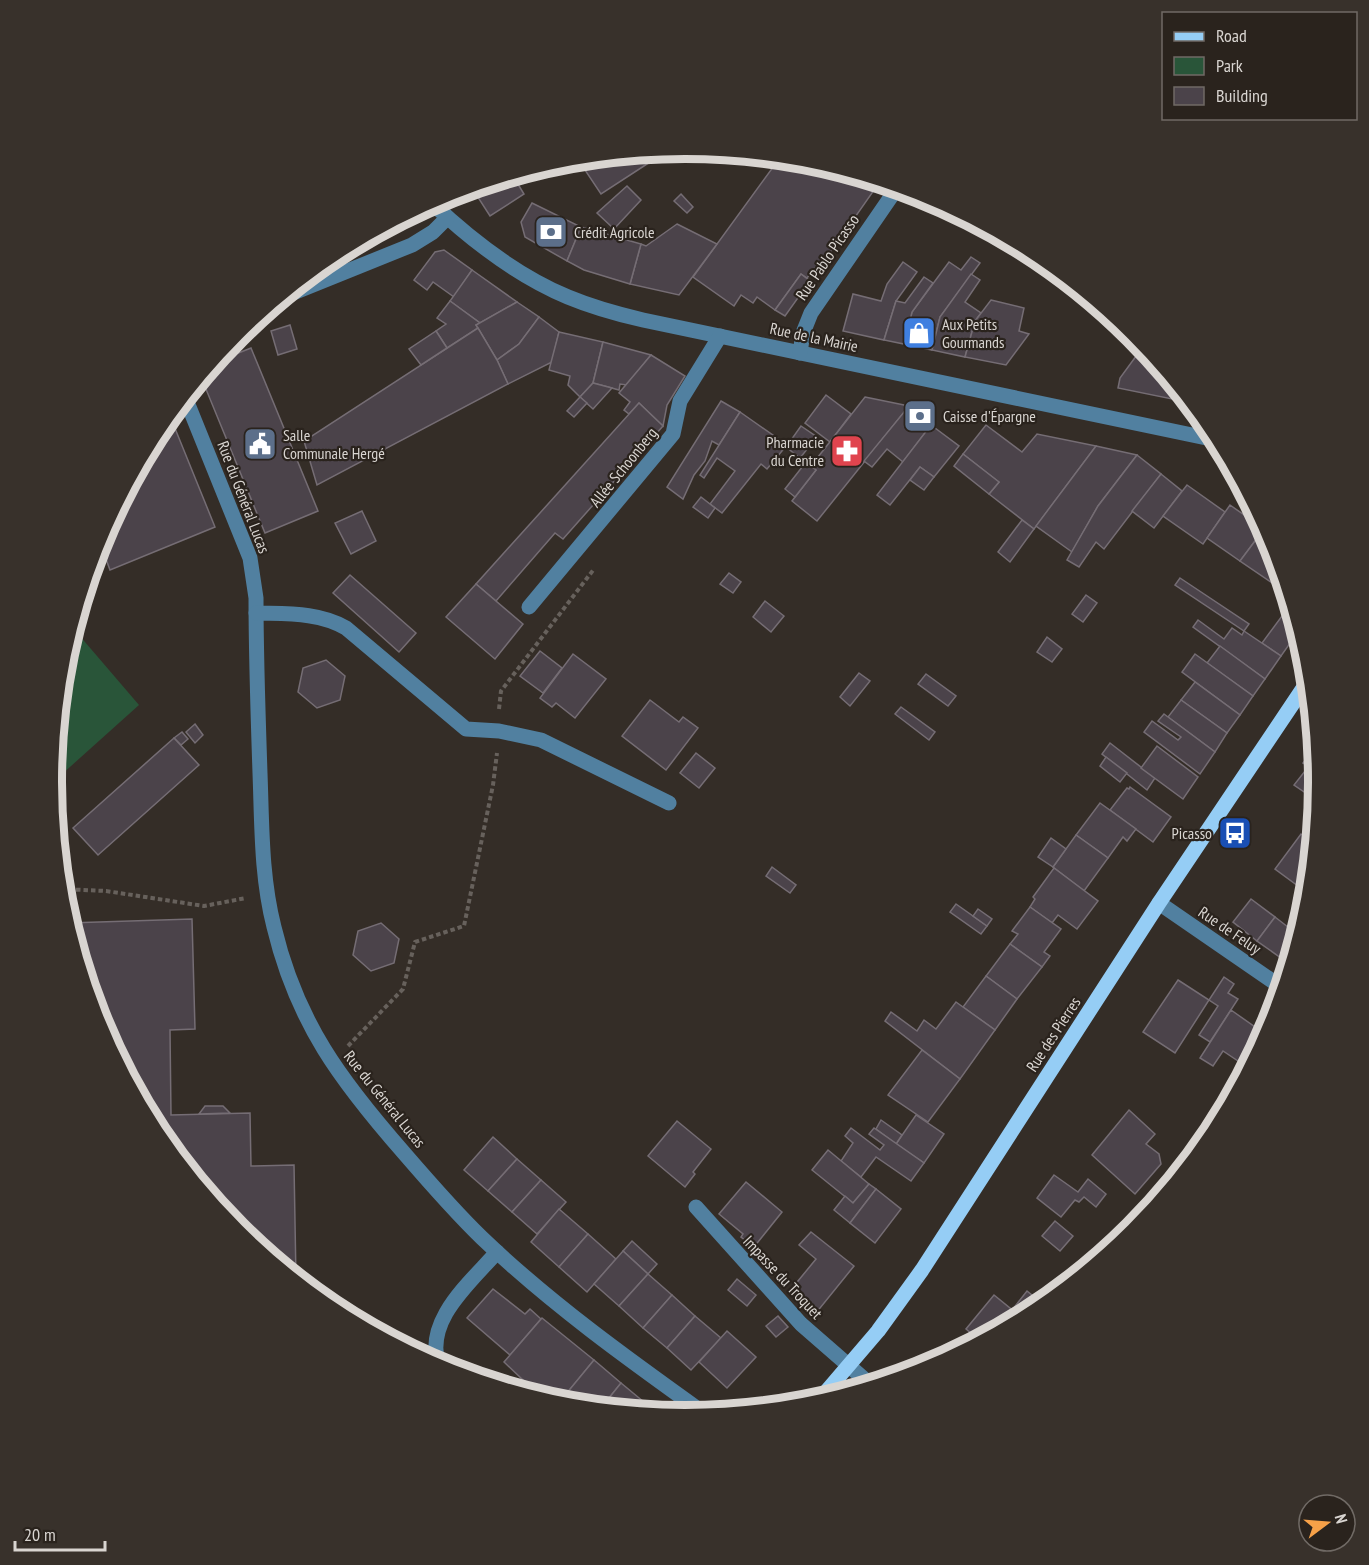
<svg xmlns="http://www.w3.org/2000/svg" width="1369" height="1565" font-family="'PT Sans Narrow',sans-serif">
  <rect width="100%" height="100%" fill="#342d27"/>
  <g fill="#295539">
    <path d="M 397,222 L 400,225 L 391,234 L 331,257 Z"/>
    <path d="M 73,628 L 139,705 L 51,784 L 63,659 Z"/>
  </g>
  <g fill="#4b434a" stroke="#756d74" stroke-width="1.5">
    <path d="M 667,151 L 601,194 L 583,167 L 597,158 Z"/>
    <path d="M 779,159 L 808,161 L 879,183 L 818,270 L 815,268 L 807,278 L 801,274 L 775,310 L 757,297 L 753,303 L 741,295 L 734,306 L 693,277 Z"/>
    <path d="M 513,176 L 524,194 L 490,216 L 472,188 Z"/>
    <path d="M 627,186 L 641,200 L 614,229 L 597,213 Z"/>
    <path d="M 681,194 L 693,207 L 687,213 L 674,201 Z"/>
    <path d="M 532,203 L 581,227 L 567,261 L 525,237 L 521,222 Z"/>
    <path d="M 677,224 L 717,244 L 679,295 L 630,284 L 641,244 L 646,246 Z"/>
    <path d="M 581,227 L 641,244 L 630,284 L 584,270 L 567,261 Z"/>
    <path d="M 444,250 L 472,270 L 454,297 L 433,282 L 427,290 L 414,280 L 435,252 Z"/>
    <path d="M 971,257 L 980,263 L 940,317 L 932,350 L 904,344 L 912,312 L 949,262 L 961,270 Z"/>
    <path d="M 903,262 L 917,272 L 896,301 L 884,340 L 843,331 L 853,294 L 881,301 L 887,284 Z"/>
    <path d="M 472,270 L 517,302 L 480,323 L 450,301 Z"/>
    <path d="M 801,274 L 810,281 L 785,316 L 775,310 Z"/>
    <path d="M 971,274 L 980,280 L 965,302 L 981,313 L 975,321 L 965,357 L 932,350 L 940,317 Z"/>
    <path d="M 924,277 L 933,283 L 912,312 L 904,344 L 884,340 L 896,301 L 905,303 Z"/>
    <path d="M 991,300 L 1024,308 L 1019,331 L 1029,334 L 1006,365 L 965,357 L 975,321 Z"/>
    <path d="M 450,301 L 480,323 L 476,325 L 478,328 L 447,348 L 436,331 L 446,324 L 437,318 Z"/>
    <path d="M 517,302 L 539,317 L 519,344 L 497,360 L 476,325 Z"/>
    <path d="M 539,317 L 559,332 L 552,362 L 508,384 L 497,360 L 519,344 Z"/>
    <path d="M 290,325 L 297,349 L 278,355 L 271,331 Z"/>
    <path d="M 478,328 L 497,360 L 508,384 L 317,485 L 304,441 Z"/>
    <path d="M 436,331 L 447,348 L 421,365 L 409,349 Z"/>
    <path d="M 559,332 L 603,342 L 593,383 L 580,397 L 568,385 L 570,376 L 549,370 Z"/>
    <path d="M 603,342 L 651,355 L 627,385 L 620,384 L 619,390 L 593,383 Z"/>
    <path d="M 251,348 L 318,511 L 265,533 L 201,377 L 213,363 Z"/>
    <path d="M 1142,348 L 1176,388 L 1172,399 L 1118,388 L 1120,378 Z"/>
    <path d="M 651,355 L 685,376 L 667,405 L 663,426 L 639,403 L 629,414 L 624,410 L 630,402 L 619,393 Z"/>
    <path d="M 593,383 L 612,388 L 593,409 L 580,397 Z"/>
    <path d="M 826,395 L 851,414 L 830,442 L 805,423 Z"/>
    <path d="M 580,397 L 587,403 L 574,417 L 567,411 Z"/>
    <path d="M 865,397 L 909,406 L 817,521 L 792,501 L 816,470 L 811,466 Z"/>
    <path d="M 721,401 L 740,412 L 719,445 L 712,441 L 705,461 L 694,475 L 683,499 L 667,487 Z"/>
    <path d="M 639,403 L 663,426 L 563,539 L 555,533 L 496,601 L 476,584 Z"/>
    <path d="M 909,406 L 931,425 L 903,462 L 887,449 L 872,467 L 864,461 Z"/>
    <path d="M 740,412 L 787,445 L 767,469 L 761,464 L 722,513 L 710,504 L 735,471 L 717,458 L 704,478 L 700,475 Z"/>
    <path d="M 170,416 L 215,527 L 110,570 L 99,540 L 158,430 Z"/>
    <path d="M 931,425 L 959,446 L 934,477 L 920,467 L 890,505 L 877,495 Z"/>
    <path d="M 986,425 L 1022,452 L 1037,434 L 1096,446 L 1034,529 L 989,494 L 999,482 L 963,454 Z"/>
    <path d="M 801,426 L 817,437 L 800,458 L 786,447 Z"/>
    <path d="M 1096,446 L 1137,455 L 1098,506 L 1072,552 L 1036,526 Z"/>
    <path d="M 963,454 L 999,482 L 989,494 L 954,466 Z"/>
    <path d="M 1137,455 L 1161,474 L 1104,549 L 1096,542 L 1079,567 L 1067,560 L 1098,506 Z"/>
    <path d="M 806,462 L 816,470 L 795,497 L 785,489 Z"/>
    <path d="M 920,467 L 934,477 L 924,490 L 910,480 Z"/>
    <path d="M 1161,474 L 1182,491 L 1154,528 L 1132,511 Z"/>
    <path d="M 1187,485 L 1225,512 L 1203,544 L 1163,516 Z"/>
    <path d="M 701,497 L 715,508 L 708,518 L 693,507 Z"/>
    <path d="M 1230,505 L 1264,529 L 1240,561 L 1207,538 Z"/>
    <path d="M 362,511 L 376,541 L 351,554 L 335,523 Z"/>
    <path d="M 1022,520 L 1034,529 L 1010,562 L 998,552 Z"/>
    <path d="M 1264,529 L 1270,540 L 1281,576 L 1275,585 L 1240,561 Z"/>
    <path d="M 729,573 L 741,582 L 733,593 L 720,584 Z"/>
    <path d="M 350,575 L 416,633 L 399,652 L 333,593 Z"/>
    <path d="M 1180,578 L 1249,624 L 1244,631 L 1175,585 Z"/>
    <path d="M 476,584 L 523,624 L 495,659 L 446,617 Z"/>
    <path d="M 1086,595 L 1097,603 L 1083,622 L 1072,614 Z"/>
    <path d="M 765,601 L 784,616 L 771,632 L 753,617 Z"/>
    <path d="M 1282,616 L 1296,626 L 1298,632 L 1281,656 L 1262,643 Z"/>
    <path d="M 1198,620 L 1224,639 L 1232,628 L 1242,635 L 1244,631 L 1281,656 L 1265,679 L 1193,627 Z"/>
    <path d="M 1047,637 L 1062,649 L 1052,662 L 1037,652 Z"/>
    <path d="M 1220,646 L 1265,679 L 1253,696 L 1207,663 Z"/>
    <path d="M 540,651 L 562,668 L 543,693 L 520,676 Z"/>
    <path d="M 573,654 L 606,679 L 575,718 L 556,703 L 552,707 L 540,698 Z"/>
    <path d="M 1195,654 L 1253,696 L 1240,715 L 1182,672 Z"/>
    <path d="M 326,660 L 345,676 L 340,700 L 317,708 L 298,692 L 303,668 Z"/>
    <path d="M 859,673 L 870,681 L 850,706 L 840,697 Z"/>
    <path d="M 926,674 L 956,696 L 948,706 L 918,684 Z"/>
    <path d="M 1195,682 L 1240,715 L 1227,733 L 1181,700 Z"/>
    <path d="M 650,700 L 679,722 L 683,717 L 698,728 L 666,770 L 622,736 Z"/>
    <path d="M 1181,700 L 1227,733 L 1215,752 L 1168,717 Z"/>
    <path d="M 901,707 L 935,732 L 929,740 L 895,714 Z"/>
    <path d="M 1164,714 L 1215,752 L 1200,774 L 1144,732 L 1152,721 L 1178,740 L 1181,737 L 1158,721 Z"/>
    <path d="M 195,724 L 203,735 L 195,743 L 186,732 Z"/>
    <path d="M 182,732 L 188,739 L 181,745 L 174,738 Z"/>
    <path d="M 174,738 L 199,765 L 98,855 L 73,828 Z"/>
    <path d="M 1110,743 L 1155,778 L 1147,790 L 1102,754 Z"/>
    <path d="M 1157,746 L 1198,777 L 1183,799 L 1141,768 Z"/>
    <path d="M 1315,747 L 1317,772 L 1303,763 Z"/>
    <path d="M 696,753 L 715,768 L 699,788 L 680,773 Z"/>
    <path d="M 1106,757 L 1127,773 L 1120,782 L 1100,766 Z"/>
    <path d="M 1305,771 L 1318,781 L 1317,791 L 1313,798 L 1294,785 Z"/>
    <path d="M 1130,787 L 1171,817 L 1153,842 L 1110,810 L 1127,788 L 1129,789 Z"/>
    <path d="M 1100,803 L 1136,829 L 1127,841 L 1123,837 L 1108,858 L 1076,835 Z"/>
    <path d="M 1301,834 L 1312,842 L 1309,872 L 1298,886 L 1275,869 Z"/>
    <path d="M 1076,835 L 1108,858 L 1084,891 L 1053,867 Z"/>
    <path d="M 1051,838 L 1066,849 L 1053,867 L 1038,857 Z"/>
    <path d="M 772,867 L 796,885 L 790,893 L 766,876 Z"/>
    <path d="M 1054,868 L 1098,901 L 1077,929 L 1058,915 L 1052,923 L 1030,907 L 1035,899 L 1033,897 Z"/>
    <path d="M 1309,872 L 1307,893 L 1298,886 Z"/>
    <path d="M 1251,899 L 1275,917 L 1257,941 L 1233,922 Z"/>
    <path d="M 956,904 L 987,926 L 981,934 L 950,912 Z"/>
    <path d="M 1030,907 L 1061,929 L 1044,952 L 1050,956 L 1042,967 L 1010,944 L 1018,934 L 1012,931 Z"/>
    <path d="M 978,909 L 992,919 L 987,926 L 973,916 Z"/>
    <path d="M 1275,917 L 1297,934 L 1296,940 L 1281,958 L 1257,941 Z"/>
    <path d="M 192,919 L 195,1029 L 170,1030 L 171,1115 L 250,1113 L 251,1166 L 294,1165 L 296,1279 L 236,1230 L 158,1134 L 99,1025 L 68,923 Z"/>
    <path d="M 381,923 L 399,939 L 394,963 L 371,971 L 353,955 L 358,931 Z"/>
    <path d="M 1010,944 L 1042,967 L 1017,999 L 986,976 Z"/>
    <path d="M 986,976 L 1017,999 L 995,1030 L 963,1007 Z"/>
    <path d="M 1224,977 L 1234,984 L 1228,993 L 1238,999 L 1210,1042 L 1199,1035 L 1218,1006 L 1209,1000 Z"/>
    <path d="M 1178,980 L 1209,1000 L 1175,1053 L 1143,1032 Z"/>
    <path d="M 956,1002 L 995,1030 L 960,1079 L 885,1021 L 891,1012 L 917,1031 L 924,1020 L 936,1029 Z"/>
    <path d="M 1231,1010 L 1265,1034 L 1247,1067 L 1223,1051 L 1213,1066 L 1200,1058 Z"/>
    <path d="M 922,1050 L 960,1079 L 928,1122 L 888,1095 Z"/>
    <path d="M 205,1106 L 223,1106 L 230,1113 L 199,1114 Z"/>
    <path d="M 1129,1110 L 1155,1134 L 1146,1144 L 1159,1154 L 1161,1164 L 1135,1194 L 1092,1155 Z"/>
    <path d="M 916,1115 L 944,1134 L 924,1163 L 896,1144 Z"/>
    <path d="M 881,1120 L 902,1135 L 896,1144 L 876,1129 Z"/>
    <path d="M 677,1121 L 711,1149 L 693,1172 L 695,1174 L 685,1187 L 648,1156 Z"/>
    <path d="M 851,1128 L 880,1150 L 884,1145 L 869,1134 L 874,1128 L 924,1163 L 911,1181 L 876,1157 L 861,1177 L 841,1161 L 853,1143 L 845,1136 Z"/>
    <path d="M 493,1137 L 517,1159 L 488,1191 L 464,1170 Z"/>
    <path d="M 828,1150 L 869,1184 L 853,1203 L 812,1170 Z"/>
    <path d="M 517,1159 L 541,1180 L 512,1212 L 488,1191 Z"/>
    <path d="M 1054,1175 L 1078,1192 L 1088,1179 L 1106,1194 L 1096,1207 L 1084,1197 L 1079,1202 L 1075,1200 L 1061,1217 L 1037,1198 Z"/>
    <path d="M 541,1180 L 566,1202 L 537,1234 L 512,1212 Z"/>
    <path d="M 746,1182 L 782,1212 L 754,1247 L 741,1237 L 743,1234 L 719,1214 Z"/>
    <path d="M 869,1184 L 876,1189 L 850,1223 L 834,1210 L 845,1196 L 853,1203 Z"/>
    <path d="M 876,1189 L 901,1209 L 875,1243 L 850,1223 Z"/>
    <path d="M 559,1209 L 588,1234 L 559,1267 L 531,1242 Z"/>
    <path d="M 1055,1221 L 1073,1236 L 1060,1251 L 1042,1236 Z"/>
    <path d="M 811,1232 L 854,1266 L 816,1313 L 789,1292 L 816,1259 L 799,1245 Z"/>
    <path d="M 588,1234 L 616,1259 L 587,1292 L 559,1267 Z"/>
    <path d="M 632,1241 L 657,1264 L 648,1274 L 623,1251 Z"/>
    <path d="M 623,1251 L 648,1274 L 619,1306 L 594,1284 Z"/>
    <path d="M 648,1274 L 672,1295 L 643,1328 L 619,1306 Z"/>
    <path d="M 737,1279 L 756,1295 L 747,1306 L 728,1290 Z"/>
    <path d="M 493,1289 L 525,1314 L 530,1309 L 541,1319 L 510,1355 L 467,1318 Z"/>
    <path d="M 1027,1291 L 1043,1304 L 1021,1317 L 1012,1310 Z"/>
    <path d="M 672,1295 L 695,1316 L 667,1348 L 643,1328 Z"/>
    <path d="M 994,1295 L 1021,1317 L 979,1340 L 966,1329 Z"/>
    <path d="M 695,1316 L 721,1338 L 691,1370 L 667,1348 Z"/>
    <path d="M 778,1316 L 788,1327 L 776,1337 L 766,1326 Z"/>
    <path d="M 542,1318 L 594,1360 L 559,1403 L 542,1398 L 504,1362 Z"/>
    <path d="M 727,1331 L 756,1357 L 727,1388 L 699,1362 Z"/>
    <path d="M 594,1360 L 621,1383 L 601,1408 L 581,1406 L 566,1394 Z"/>
    <path d="M 621,1383 L 656,1412 L 655,1413 L 601,1408 Z"/>
  </g>
  <g fill="none" stroke-linecap="round" stroke-linejoin="round">
    <g stroke="#67615c" stroke-width="4" stroke-dasharray="4.5 3" stroke-linecap="butt">
      <path d="M 499,709 L 501,691 L 594,569"/>
      <path d="M 61,889 L 106,891 L 204,906 L 246,898"/>
      <path d="M 348,1046 L 403,989 L 415,942 L 464,926 L 493,785 L 497,753"/>
    </g>
    <g stroke="#5180a0" stroke-width="15">
      <path d="M 432,203 C 471,240 518,276 568,297 C 592,307 617,314 643,320 L 1216,440"/>
      <path d="M 283,297 L 412,245 L 433,232 L 447,218"/>
      <path d="M 800,353 L 803,333 L 811,313 L 897,188"/>
      <path d="M 185,397 L 250,558 L 256,598 C 256,657 258,715 260,773 C 262,825 261,876 274,927 C 297,1023 341,1081 404,1153 C 429,1182 454,1211 482,1238 C 550,1303 628,1359 705,1414"/>
      <path d="M 529,607 L 673,434 L 680,401 L 720,336"/>
      <path d="M 256,613 C 286,614 319,612 346,628 L 466,729 L 499,731 L 541,740 L 669,803"/>
      <path d="M 1159,903 L 1281,987"/>
      <path d="M 696,1207 L 801,1324 L 871,1385"/>
      <path d="M 439,1366 C 423,1321 470,1283 497,1252"/>
    </g>
    <path stroke="#95cdf5" stroke-width="15" d="M 819,1400 L 878,1331 L 922,1270 L 1159,903 L 1308,681"/>
  </g>
  <defs>
    <symbol id="bank-square" viewBox="-11 -11 22 22"><rect x="-9" y="-9" width="18" height="18" rx="4" fill="#5c6f8a" stroke="#2a231d"/><path d="M-6-4H6V4H-6ZM0-2.3a2.3 2.3 0 1 0 0 4.6a2.3 2.3 0 1 0 0-4.6Z" fill="#fff"/></symbol>
    <symbol id="shop-square" viewBox="-11 -11 22 22"><rect x="-9" y="-9" width="18" height="18" rx="4" fill="#3f7fe0" stroke="#2a231d"/><path d="M-5-2.5h2.3a2.7 3.5 0 0 1 5.4 0H5L5.5 6h-11ZM-1.5-2.5h3a1.5 2.3 0 0 0-3 0Z" fill="#fff"/></symbol>
    <symbol id="civic-square" viewBox="-11 -11 22 22"><rect x="-9" y="-9" width="18" height="18" rx="4" fill="#5c6f8a" stroke="#2a231d"/><path d="M-.6-6.5H3V-4.5H.6V-3L4-1V1h2V6H-6V1h2V-1L-.6-3ZM-1.2 2.5V6h2.4V2.5Z" fill="#fff"/></symbol>
    <symbol id="pharmacy-square" viewBox="-11 -11 22 22"><rect x="-9" y="-9" width="18" height="18" rx="4" fill="#e0444e" stroke="#2a231d"/><path d="M-2-6h4v4h4v4h-4v4h-4v-4h-4v-4h4Z" fill="#fff"/></symbol>
    <symbol id="bus-square" viewBox="-11 -11 22 22"><rect x="-9" y="-9" width="18" height="18" rx="4" fill="#1a4fb4" stroke="#2a231d"/><path d="M-5-6H5V4H4V6H2V4H-2V6H-4V4H-5ZM-3.5-4V0h7V-4ZM-3.5 1.2v1.5H-2V1.2ZM2 1.2v1.5H3.5V1.2Z" fill="#fff"/></symbol>
  </defs>
  <g fill-rule="evenodd">
    <use href="#bank-square" x="532" y="213" width="38" height="38"/>
    <use href="#shop-square" x="900" y="314" width="38" height="38"/>
    <use href="#bank-square" x="901" y="397" width="38" height="38"/>
    <use href="#civic-square" x="241" y="425" width="38" height="38"/>
    <use href="#pharmacy-square" x="828" y="432" width="38" height="38"/>
    <use href="#bus-square" x="1216" y="814" width="38" height="38"/>
  </g>
  <g text-anchor="middle" dominant-baseline="central" stroke-width="4.5" stroke-linejoin="round" paint-order="stroke">
    <g font-size="16" fill="#d9d5d1" stroke="#2a231d" text-anchor="start">
      <text x="574" y="232">Crédit Agricole</text>
      <text x="942" y="324">Aux Petits<tspan x="942" dy="18">Gourmands</tspan></text>
      <text x="943" y="416">Caisse d'Épargne</text>
      <text x="283" y="435">Salle<tspan x="283" dy="18">Communale Hergé</tspan></text>
      <text x="824" y="442" text-anchor="end">Pharmacie<tspan x="824" dy="18">du Centre</tspan></text>
      <text x="1212" y="833" text-anchor="end">Picasso</text>
    </g>
    <g font-size="16" fill="#d9d5d1" stroke="#2a231d">
      <text transform="translate(827 257) rotate(-56)">Rue Pablo Picasso</text>
      <text transform="translate(814 337) rotate(12)">Rue de la Mairie</text>
      <text transform="translate(623 467) rotate(-51)">Allée Schoonberg</text>
      <text transform="translate(244 497) rotate(69)">Rue du Général Lucas</text>
      <text transform="translate(1230 930) rotate(34)">Rue de Feluy</text>
      <text transform="translate(1053 1034) rotate(-57)">Rue des Pierres</text>
      <text transform="translate(385 1099) rotate(51)">Rue du Général Lucas</text>
      <text transform="translate(783 1277) rotate(47)">Impasse du Troquet</text>
    </g>
  </g>
  <path d="M0 0H1369V1565H0ZM62 782a623 623 0 1 1 1246 0a623 623 0 1 1-1246 0Z" fill="#38312b" fill-rule="evenodd"/>
  <path fill="none" stroke="#d9d5d1" stroke-width="8" d="M62 782a623 623 0 1 1 1246 0a623 623 0 1 1-1246 0Z"/>
  <rect x="1162" y="12" width="195" height="108" fill="#2a231d" stroke="#706a65" stroke-width="1.5"/>
  <rect x="1174" y="32" width="30" height="9" fill="#95cdf5" stroke="#706a65" stroke-width="1.5"/>
  <text x="1216" y="42" font-size="18" fill="#d9d5d1">Road</text>
  <rect x="1174" y="57" width="30" height="18" fill="#295539" stroke="#706a65" stroke-width="1.5"/>
  <text x="1216" y="72" font-size="18" fill="#d9d5d1">Park</text>
  <rect x="1174" y="87" width="30" height="18" fill="#4b434a" stroke="#706a65" stroke-width="1.5"/>
  <text x="1216" y="102" font-size="18" fill="#d9d5d1">Building</text>
  <g transform="translate(1327 1523) rotate(74)"><circle r="28" fill="#2a231d" stroke="#706a65" stroke-width="1.5"/>
  <path d="M0-4.5L10 22L0 15L-10 22Z" fill="#f7a148"/>
  <text y="-9" font-size="16" font-weight="bold" text-anchor="middle" fill="#d9d5d1">N</text>
  </g>
  <path d="M15 1541v9h90v-9" fill="none" stroke="#d9d5d1" stroke-width="3"/>
  <text x="24" y="1541" font-size="18" fill="#d9d5d1" stroke="#2a231d" stroke-width="4.5" paint-order="stroke">20 m</text>
</svg>
